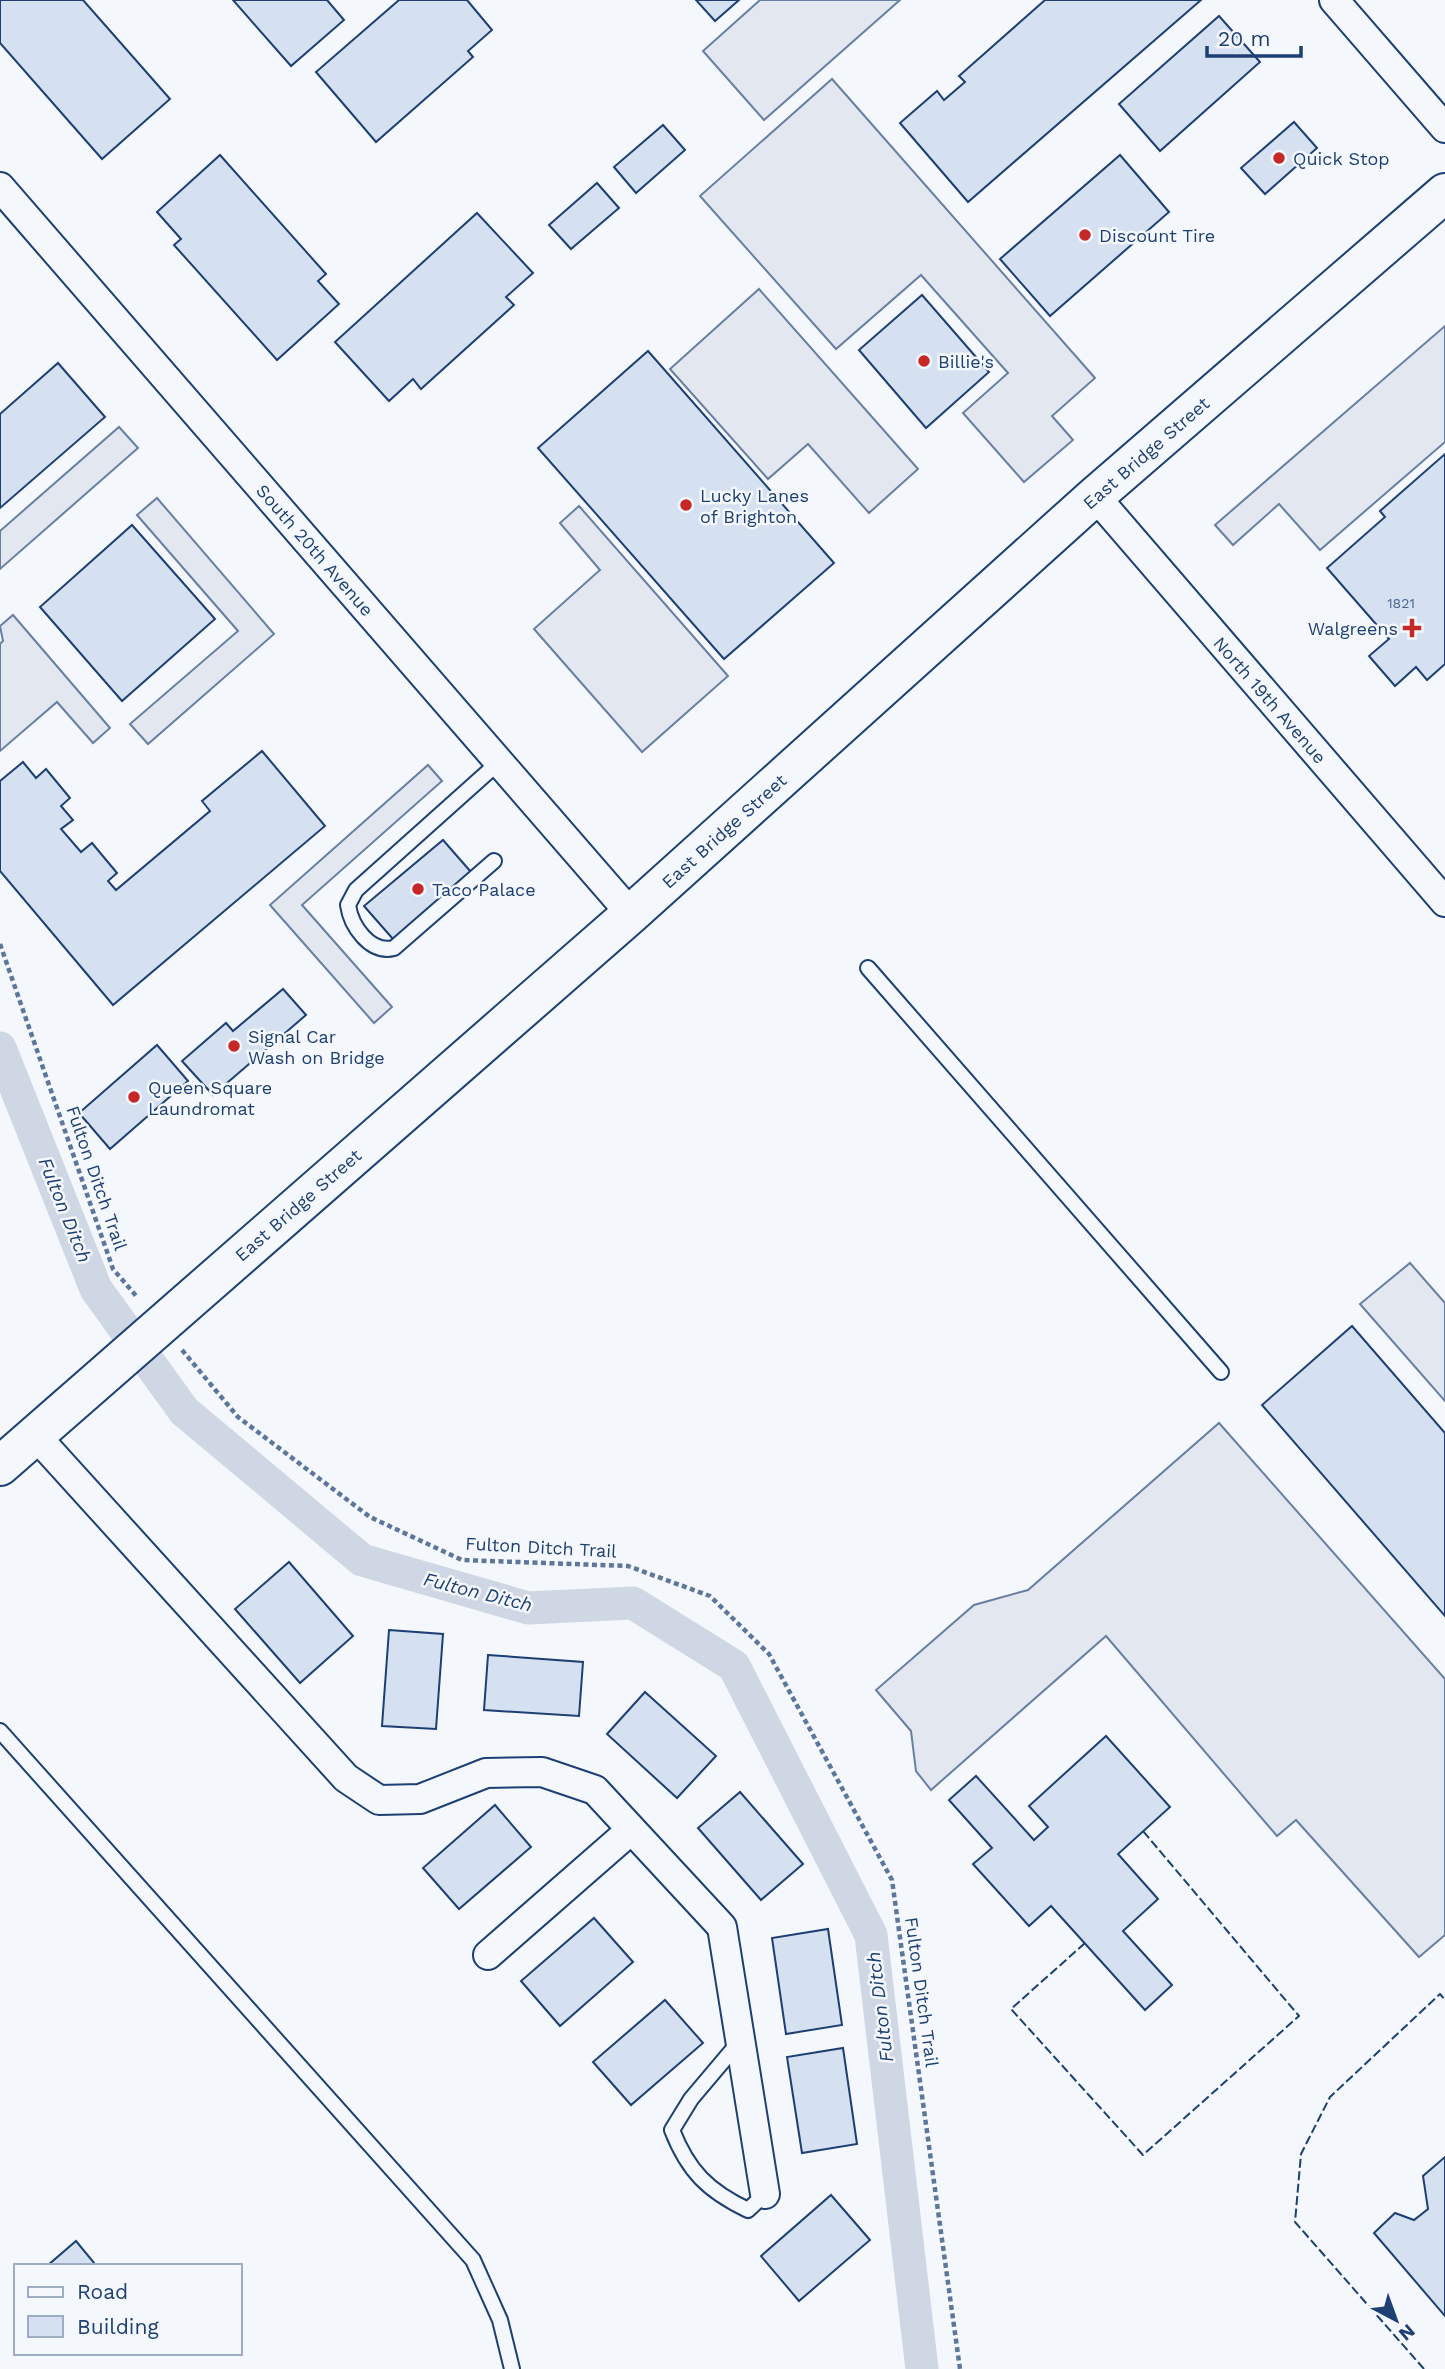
<svg xmlns="http://www.w3.org/2000/svg" width="1445" height="2369" font-family="'Work Sans',sans-serif">
  <rect width="100%" height="100%" fill="#f4f7fb"/>
  <g fill="#e3e8f0" stroke="#687fa3" stroke-width="2">
    <path d="M 760,0 L 900,0 L 764,120 L 703,51 Z"/>
    <path d="M 832,79 L 1095,378 L 1052,416 L 1073,440 L 1024,482 L 963,413 L 1008,373 L 921,275 L 836,349 L 700,196 Z"/>
    <path d="M 759,289 L 918,469 L 869,513 L 808,444 L 768,479 L 670,369 Z"/>
    <path d="M 1445,326 L 1445,442 L 1320,550 L 1279,504 L 1233,545 L 1215,525 Z"/>
    <path d="M 119,427 L 138,448 L 0,569 L 0,531 Z"/>
    <path d="M 157,498 L 274,634 L 148,744 L 130,724 L 238,631 L 137,515 Z"/>
    <path d="M 579,506 L 728,676 L 642,752 L 534,629 L 600,570 L 560,523 Z"/>
    <path d="M 13,615 L 110,728 L 93,743 L 57,702 L 0,751 L 0,644 L 3,641 L 0,626 Z"/>
    <path d="M 428,765 L 442,781 L 302,905 L 392,1007 L 374,1023 L 270,905 Z"/>
    <path d="M 1410,1263 L 1445,1303 L 1445,1401 L 1360,1304 Z"/>
    <path d="M 1219,1423 L 1445,1679 L 1445,1935 L 1419,1957 L 1296,1820 L 1277,1836 L 1106,1636 L 931,1790 L 916,1771 L 911,1731 L 876,1690 L 974,1605 L 1028,1590 Z"/>
  </g>
  <g fill="none" stroke-linecap="round" stroke-linejoin="round">
    <path stroke="#cfd7e4" stroke-width="33" d="M 0,1048 L 96,1289 L 184,1411 L 362,1560 L 528,1608 L 633,1603 L 734,1666 L 871,1935 L 922,2369"/>
  </g>
  <g fill="#d5e0f0" stroke="#1d3f73" stroke-width="2">
    <path d="M 0,0 L 83,0 L 170,99 L 102,159 L 0,43 Z"/>
    <path d="M 233,0 L 327,0 L 344,20 L 291,66 Z"/>
    <path d="M 399,0 L 467,0 L 492,30 L 468,51 L 473,57 L 376,142 L 316,72 Z"/>
    <path d="M 696,0 L 739,0 L 715,21 Z"/>
    <path d="M 1045,0 L 1201,0 L 968,202 L 900,123 L 937,91 L 944,100 L 965,82 L 959,76 Z"/>
    <path d="M 1219,16 L 1260,62 L 1160,151 L 1119,104 Z"/>
    <path d="M 1294,122 L 1317,148 L 1265,194 L 1241,168 Z"/>
    <path d="M 663,125 L 685,150 L 636,193 L 614,167 Z"/>
    <path d="M 220,155 L 326,274 L 318,281 L 339,304 L 277,360 L 174,245 L 181,239 L 157,212 Z"/>
    <path d="M 1120,155 L 1169,212 L 1050,316 L 1000,259 Z"/>
    <path d="M 597,183 L 619,208 L 571,249 L 549,225 Z"/>
    <path d="M 477,213 L 533,273 L 506,297 L 514,305 L 421,389 L 413,379 L 389,401 L 335,342 Z"/>
    <path d="M 922,295 L 989,372 L 926,428 L 859,350 Z"/>
    <path d="M 648,351 L 834,563 L 724,659 L 538,448 Z"/>
    <path d="M 58,363 L 105,417 L 0,508 L 0,414 Z"/>
    <path d="M 1445,454 L 1445,664 L 1427,680 L 1416,667 L 1395,686 L 1369,656 L 1389,639 L 1327,568 L 1385,517 L 1380,511 Z"/>
    <path d="M 132,525 L 215,619 L 122,701 L 40,607 Z"/>
    <path d="M 262,751 L 325,826 L 113,1005 L 0,871 L 0,781 L 23,762 L 36,778 L 46,769 L 70,798 L 61,806 L 73,820 L 61,829 L 81,852 L 92,843 L 117,873 L 108,881 L 116,890 L 210,811 L 202,801 Z"/>
    <path d="M 443,840 L 471,872 L 393,939 L 364,906 Z"/>
    <path d="M 283,989 L 306,1015 L 213,1095 L 182,1061 L 226,1023 L 233,1031 Z"/>
    <path d="M 157,1045 L 188,1081 L 110,1149 L 79,1113 Z"/>
    <path d="M 1352,1326 L 1445,1433 L 1445,1616 L 1262,1405 Z"/>
    <path d="M 289,1562 L 353,1636 L 300,1683 L 235,1609 Z"/>
    <path d="M 389,1630 L 443,1634 L 436,1729 L 382,1726 Z"/>
    <path d="M 488,1655 L 583,1662 L 579,1716 L 484,1710 Z"/>
    <path d="M 645,1692 L 716,1756 L 677,1798 L 607,1734 Z"/>
    <path d="M 1106,1736 L 1170,1807 L 1118,1854 L 1158,1899 L 1123,1931 L 1172,1985 L 1145,2010 L 1051,1906 L 1029,1926 L 973,1864 L 992,1848 L 949,1800 L 976,1776 L 1034,1840 L 1048,1827 L 1029,1806 Z"/>
    <path d="M 740,1792 L 803,1864 L 761,1900 L 698,1828 Z"/>
    <path d="M 495,1805 L 531,1847 L 459,1909 L 423,1868 Z"/>
    <path d="M 594,1918 L 633,1962 L 560,2026 L 521,1981 Z"/>
    <path d="M 828,1929 L 842,2025 L 786,2034 L 772,1938 Z"/>
    <path d="M 665,2000 L 703,2043 L 631,2105 L 593,2062 Z"/>
    <path d="M 843,2048 L 857,2144 L 802,2153 L 787,2057 Z"/>
    <path d="M 1445,2157 L 1445,2316 L 1374,2233 L 1395,2213 L 1414,2220 L 1428,2209 L 1423,2176 Z"/>
    <path d="M 831,2195 L 870,2240 L 799,2301 L 761,2256 Z"/>
    <path d="M 76,2241 L 95,2264 L 47,2266 Z"/>
  </g>
  <g fill="none" stroke-linecap="round" stroke-linejoin="round">
    <defs>
      <g id="lane">
        <path d="M 494,861 L 394,948 C 370,954 351,926 348,905 L 356,890 L 499,762"/>
        <path d="M 868,968 L 1221,1372"/>
        <path d="M 0,1731 L 473,2260 L 500,2320 L 512,2369"/>
        <path d="M 740,2041 L 691,2099 L 672,2130 C 688,2171 708,2191 748,2210 L 765,2194"/>
      </g>
      <g id="street">
        <path d="M 1334,0 L 1445,128"/>
        <path d="M 0,187 L 631,914"/>
        <path d="M 1095,496 L 1445,902"/>
        <path d="M 35,1435 L 346,1778 L 379,1800 L 420,1799 L 486,1773 L 542,1772 L 595,1790 L 722,1927 L 765,2194"/>
        <path d="M 488,1955 L 631,1830"/>
      </g>
      <path id="secondary" d="M 0,1466 L 631,914 L 1095,496 L 1445,193"/>
    </defs>
    <use href="#lane" stroke="#1d3f73" stroke-width="18"/>
    <use href="#street" stroke="#1d3f73" stroke-width="32"/>
    <use href="#secondary" stroke="#1d3f73" stroke-width="42"/>
    <g stroke="#5e769c" stroke-width="4.5" stroke-dasharray="5 3.5" stroke-linecap="butt">
      <path d="M 0,944 L 113,1269 L 138,1298"/>
      <path d="M 182,1350 L 238,1417 L 370,1517 L 462,1560 L 628,1566 L 710,1596 L 769,1654 L 892,1880 L 960,2369"/>
    </g>
    <use href="#lane" stroke="#f4f7fb" stroke-width="14"/>
    <use href="#street" stroke="#f4f7fb" stroke-width="28"/>
    <use href="#secondary" stroke="#f4f7fb" stroke-width="38"/>
    <g stroke="#1d3f73" stroke-width="2" stroke-dasharray="9 3.5" stroke-linecap="butt">
      <path d="M 1085,1943 L 1011,2009 L 1143,2155 L 1299,2016 L 1143,1831"/>
      <path d="M 1424,2369 L 1295,2222 L 1301,2154 L 1330,2097 L 1440,1994 L 1445,2000"/>
    </g>
  </g>
  <g fill="#c62828" stroke="#f4f7fb" stroke-width="2.5">
    <circle cx="1279" cy="158" r="7"/>
    <circle cx="1085" cy="235" r="7"/>
    <circle cx="924" cy="361" r="7"/>
    <circle cx="686" cy="505" r="7"/>
    <path d="M1408.5 617.5h7v7h7v7h-7v7h-7v-7h-7v-7h7z"/>
    <circle cx="418" cy="889" r="7"/>
    <circle cx="234" cy="1046" r="7"/>
    <circle cx="134" cy="1097" r="7"/>
  </g>
  <g text-anchor="middle" dominant-baseline="central" stroke-width="5" stroke-linejoin="round" paint-order="stroke">
    <g font-size="14" fill="#4b6792">
      <text x="1401" y="603">1821</text>
    </g>
    <g font-size="18" fill="#1d3f73" stroke="#f4f7fb" text-anchor="start">
      <text x="1293" y="158">Quick Stop</text>
      <text x="1099" y="235">Discount Tire</text>
      <text x="938" y="361">Billie's</text>
      <text x="700" y="495">Lucky Lanes<tspan x="700" dy="21">of Brighton</tspan></text>
      <text x="1398" y="628" text-anchor="end">Walgreens</text>
      <text x="432" y="889">Taco Palace</text>
      <text x="248" y="1036">Signal Car<tspan x="248" dy="21">Wash on Bridge</tspan></text>
      <text x="148" y="1087">Queen Square<tspan x="148" dy="21">Laundromat</tspan></text>
    </g>
    <g font-size="18" fill="#1d3f73" stroke="#f4f7fb">
      <text transform="translate(1146 453) rotate(-41)">East Bridge Street</text>
      <text transform="translate(315 550) rotate(49)">South 20th Avenue</text>
      <text transform="translate(1270 700) rotate(49)">North 19th Avenue</text>
      <text transform="translate(724 831) rotate(-42)">East Bridge Street</text>
      <text transform="translate(97 1178) rotate(71)">Fulton Ditch Trail</text>
      <text transform="translate(298 1205) rotate(-41)">East Bridge Street</text>
      <text transform="translate(541 1547) rotate(3)">Fulton Ditch Trail</text>
      <text transform="translate(922 1992) rotate(82)">Fulton Ditch Trail</text>
    </g>
    <g font-size="19" font-style="italic" fill="#1d3f73" stroke="#f4f7fb">
      <text transform="translate(65 1210) rotate(68)">Fulton Ditch</text>
      <text transform="translate(478 1592) rotate(14)">Fulton Ditch</text>
      <text transform="translate(880 2007) rotate(-97)">Fulton Ditch</text>
    </g>
  </g>
  <rect x="14" y="2264" width="228" height="91" fill="#f4f7fb" stroke="#9eadc5" stroke-width="2"/>
  <rect x="28" y="2287" width="35" height="10" fill="#f4f7fb" stroke="#9eadc5" stroke-width="2"/>
  <text x="77" y="2299" font-size="21" fill="#1d3f73">Road</text>
  <rect x="28" y="2316" width="35" height="21" fill="#d5e0f0" stroke="#9eadc5" stroke-width="2"/>
  <text x="77" y="2334" font-size="21" fill="#1d3f73">Building</text>
  <g transform="translate(1396 2320) rotate(139)" stroke="#f4f7fb" stroke-width="5" paint-order="stroke">
  <path d="M0-5L12 26L0 18L-12 26Z" fill="#1d3f73"/>
  <text y="-10" font-size="19" font-weight="bold" text-anchor="middle" fill="#1d3f73">N</text>
  </g>
  <path d="M1207 46v10h94v-10" fill="none" stroke="#1d3f73" stroke-width="3.5"/>
  <text x="1218" y="46" font-size="21" fill="#1d3f73" stroke="#f4f7fb" stroke-width="5" paint-order="stroke">20 m</text>
</svg>
